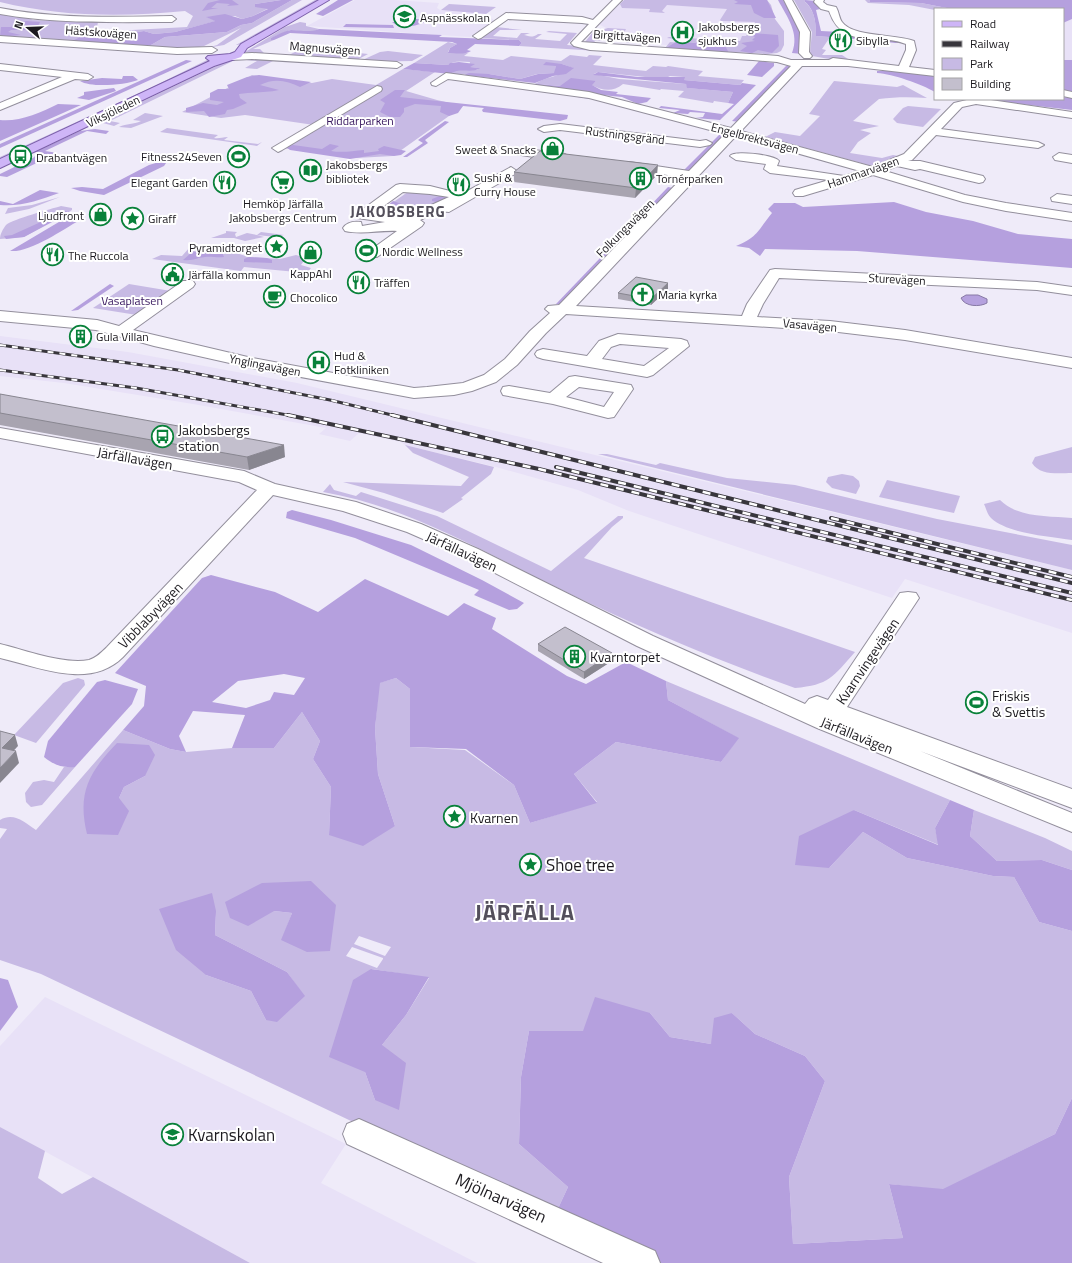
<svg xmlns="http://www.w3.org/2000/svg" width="1072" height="1263" font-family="'Titillium Web',sans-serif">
  <rect width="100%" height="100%" fill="#efebf9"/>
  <g fill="#e8e1f7">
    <path d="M 355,0 L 394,0 L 439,3 L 437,8 L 440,10 L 477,13 L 493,19 L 493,23 L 470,37 L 307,26 Z"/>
    <path d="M 619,1 L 761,11 L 738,50 L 637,43 L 598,24 Z"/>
    <path d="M 1072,19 L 1072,60 L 1063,60 L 1063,23 Z"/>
    <path d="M 0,336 L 128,352 L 297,383 L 1072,570 L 1072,633 L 905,579 L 892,598 L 629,511 L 578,490 L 496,467 L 405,445 L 401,442 L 359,433 L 350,441 L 319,434 L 326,428 L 193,404 L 64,383 L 0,376 Z"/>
    <path d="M 45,997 L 346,1144 L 321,1183 L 477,1263 L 250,1263 L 0,1127 L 0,1046 Z"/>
  </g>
  <g fill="#c7bae4" fill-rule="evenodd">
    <path d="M 0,0 L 281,0 L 255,4 L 269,8 L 253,16 L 242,19 L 235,16 L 207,17 L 216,21 L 175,32 L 154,34 L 144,31 L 124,34 L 92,32 L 151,45 L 165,37 L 227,32 L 241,25 L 252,23 L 292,0 L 302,0 L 224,45 L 207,48 L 217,45 L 241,28 L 204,46 L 189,49 L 0,37 L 0,12 L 35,18 L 31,20 L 98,22 L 96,32 L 187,27 L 193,16 L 185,11 C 124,17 61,17 0,2 Z"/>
    <path d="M 315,0 L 318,0 C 306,8 247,45 236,45 Z"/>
    <path d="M 624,0 L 767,0 L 771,5 L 775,19 L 784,31 L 784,45 L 781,51 L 777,53 L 768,54 L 658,48 L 665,48 L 670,42 L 681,43 L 683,40 L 667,38 L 669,37 L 740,41 L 742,36 L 746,36 L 755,22 L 721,21 L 720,20 L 727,9 L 667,5 L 662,11 L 665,13 L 649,12 L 650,9 L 622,8 L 620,4 Z"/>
    <path d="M 794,0 L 805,0 L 804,1 C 815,10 816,23 816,36 L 830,37 L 822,49 L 826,50 L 822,55 L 842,55 L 848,59 L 835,60 L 812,56 L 810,53 L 812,32 Z"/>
    <path d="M 865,0 L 870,0 L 870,2 L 921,3 L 952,9 L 935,10 L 909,5 L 868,3 Z"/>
    <path d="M 449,4 L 496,7 L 486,14 L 441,10 Z"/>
    <path d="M 300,22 L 306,23 L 306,26 L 319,29 L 312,32 L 290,30 L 271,38 L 271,40 L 274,40 L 253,49 L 260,49 L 265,54 L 263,55 L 245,52 L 285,27 Z"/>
    <path d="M 496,27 L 522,30 L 500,30 L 493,36 L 517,38 L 521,33 L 530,33 L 524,35 C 527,35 531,39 538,34 L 534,34 L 542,34 L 535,39 L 560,41 L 567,34 L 546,32 L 549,31 L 577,33 L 567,45 L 772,60 L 770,62 L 519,46 L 522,43 L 519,40 L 477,38 L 486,35 Z"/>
    <path d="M 608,28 L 626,29 L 624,33 L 635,36 L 629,43 L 626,43 L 627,41 L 595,41 L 592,45 L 585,42 L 593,32 Z"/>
    <path d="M 448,42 L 457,44 L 450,48 L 448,52 L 468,53 L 464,56 L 503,60 L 511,56 L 561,61 L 570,55 L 587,57 L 589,55 L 602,56 L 593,65 L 646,71 L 653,66 L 666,67 L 668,66 L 703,71 L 698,76 L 744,80 L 740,85 L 684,80 L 684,77 L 670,76 L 664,79 L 598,72 L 594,74 L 619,79 L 686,84 L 688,88 L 733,92 L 728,103 L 714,101 L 713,103 L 678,97 L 684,91 L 661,89 L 660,90 L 623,84 C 612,93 602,90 591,85 L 596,81 L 560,86 L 539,84 L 536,86 L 532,86 C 544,76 561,77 573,68 L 562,64 L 556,66 L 555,73 L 537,74 L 520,79 L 489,74 L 450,74 L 456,70 L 477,70 L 479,68 L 469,67 L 470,62 C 463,62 454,60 448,65 L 414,63 Z"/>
    <path d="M 305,47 L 368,54 L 355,61 L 285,57 Z"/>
    <path d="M 388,51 L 423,55 L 412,61 L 358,62 L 380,52 Z"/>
    <path d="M 255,58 L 275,60 L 257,69 L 245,68 L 257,61 L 237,59 L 110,121 L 120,123 L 114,126 L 103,123 L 116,114 L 223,63 L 236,59 Z"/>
    <path d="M 207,60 L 211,60 L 0,160 L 0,157 L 144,91 Z"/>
    <path d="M 403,69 L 435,72 L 406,91 L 437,100 L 463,106 L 393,156 L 356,158 L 282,148 L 321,126 L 245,115 L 221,118 L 182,112 L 252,75 L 312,83 L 332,79 L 376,85 Z"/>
    <path d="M 834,81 L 897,87 L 903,85 L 927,98 C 910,97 895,97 879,99 L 853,121 L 879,126 L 860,130 L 871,133 L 858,142 L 850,153 L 882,158 L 893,155 L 898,156 L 877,165 L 868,165 L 765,137 L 775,132 L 800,136 L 820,116 L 809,114 Z"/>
    <path d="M 908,106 L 941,109 L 923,127 L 897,123 L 893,119 L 903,108 Z"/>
    <path d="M 145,113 L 163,116 L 131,128 L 119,127 C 127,123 133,125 141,121 L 133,120 Z"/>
    <path d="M 167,128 L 218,135 L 214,138 C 219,139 222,137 228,137 L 224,140 L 258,144 L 262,142 L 257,146 L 160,132 Z"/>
    <path d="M 412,189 L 452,196 L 417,212 L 385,208 Z"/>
    <path d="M 60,197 L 29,209 L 5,214 L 8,208 L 32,205 Z"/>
    <path d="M 61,206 L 72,208 L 72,210 L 24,237 L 0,239 C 0,234 3,229 6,225 C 13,219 51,209 61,206 Z"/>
    <path d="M 226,231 L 237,232 L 235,234 L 236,237 L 247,233 L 257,235 L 261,232 L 284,235 L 276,237 L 257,235 L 264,237 L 245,241 L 234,238 L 211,238 L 226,233 Z"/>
    <path d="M 195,245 L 228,247 L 236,253 L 249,257 L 280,259 L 296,255 L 306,258 L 301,265 L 311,268 L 307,273 L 244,267 L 241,271 L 152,259 L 161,255 L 182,256 L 190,247 Z"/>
    <path d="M 129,284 L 171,291 L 137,315 L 93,308 Z"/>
    <path d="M 405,445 L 494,467 L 491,474 L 461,498 L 463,499 L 443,513 L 384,493 L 343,482 L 461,486 L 469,477 L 413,453 Z"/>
    <path d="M 1072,447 L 1072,473 C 1059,473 1040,476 1032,463 L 1035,457 Z"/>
    <path d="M 598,454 L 607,454 L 656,465 L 660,463 L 727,478 L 795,485 L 937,519 L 1072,545 L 1072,570 Z"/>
    <path d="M 842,474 L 853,476 L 859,481 L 860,486 L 856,494 L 832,488 L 826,482 L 828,477 Z"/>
    <path d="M 887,480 L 960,496 L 954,513 L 879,497 Z"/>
    <path d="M 330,484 L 334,490 L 356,496 L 361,492 L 437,516 L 551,571 L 618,516 L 623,516 L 623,518 L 612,527 L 584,558 L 855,652 C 833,677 829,685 795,688 C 717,660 640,628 566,592 C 487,554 410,507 323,492 Z"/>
    <path d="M 1000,500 C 1018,518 1048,516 1072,518 L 1072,540 C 1049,536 1008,534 991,518 C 987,514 986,508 984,504 Z"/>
    <path d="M 78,678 L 84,680 L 85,685 L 36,743 L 14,735 L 63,683 Z"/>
    <path d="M 396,678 L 410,689 L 410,747 L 465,750 L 514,785 L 530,823 L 597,802 L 574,774 L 616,742 L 721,762 L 738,738 L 668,700 L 666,681 L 950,800 L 935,828 L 939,845 L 854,810 L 829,868 L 863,832 L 907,858 L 993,876 L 1014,877 L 1039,922 L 1072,931 L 1072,1098 L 1055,1134 L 943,1190 L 889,1184 L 903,1238 L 793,1244 L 789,1177 L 825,1081 L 805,1056 L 755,1034 L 732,1013 L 711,1044 L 670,1037 L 650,1013 L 583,1031 L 529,1031 L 521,1077 L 519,1144 L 568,1187 L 554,1217 L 41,974 L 0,960 L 0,839 L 7,829 L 0,828 L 0,820 C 14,812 24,822 36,830 L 123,730 L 170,749 L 186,752 L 232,748 L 274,748 L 302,712 L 320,741 L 313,759 L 331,787 L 329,835 L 395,826 L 378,774 L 375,728 L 379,683 ZM 117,743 L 145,776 L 124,787 L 119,798 ZM 336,905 L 282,940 L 292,913 L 274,911 ZM 216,911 L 215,935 L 287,972 L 304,996 L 266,1020 L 251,991 L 206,975 ZM 359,936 L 391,947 L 385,956 L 354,944 ZM 352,947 L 383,958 L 383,959 L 377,968 L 346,956 ZM 372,969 L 429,978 L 406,1015 L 382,1045 L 375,1100 L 365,1072 Z"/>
    <path d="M 64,767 L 75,767 L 42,805 L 31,807 L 26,802 L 25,793 L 33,782 L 44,780 L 54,782 Z"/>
    <path d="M 974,810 L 1045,838 L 1072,851 L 1072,870 L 1042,860 L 997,861 L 970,836 Z"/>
    <path d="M 0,1127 L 45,1151 L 38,1178 L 62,1194 L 93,1177 L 250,1263 L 0,1263 Z"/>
  </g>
  <g fill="#b5a0de" fill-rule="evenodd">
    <path d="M 220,0 L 232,0 L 239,5 L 227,6 L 230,4 L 217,3 L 211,8 L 218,8 L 202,11 L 208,3 Z"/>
    <path d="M 281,0 L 292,0 L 252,23 L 241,25 L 227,32 L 165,37 L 151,45 L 144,45 L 75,41 L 74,40 L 92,32 L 124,34 L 144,31 L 154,34 L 175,32 L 215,21 L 206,17 L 225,14 L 242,19 L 253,16 L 268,9 L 255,7 L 255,4 Z"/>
    <path d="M 338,0 L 353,0 L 323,16 L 316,14 Z"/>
    <path d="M 734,0 L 767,0 L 776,18 L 764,18 L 754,13 L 751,5 L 734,4 L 738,2 Z"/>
    <path d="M 778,0 L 783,0 L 801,32 L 802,54 L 792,53 C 800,33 787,17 778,0 Z"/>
    <path d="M 805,0 L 816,1 L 815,4 L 820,9 L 816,10 L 821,31 L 841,32 L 902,42 C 887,46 871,35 855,39 L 816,36 C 816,24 815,9 804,1 Z"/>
    <path d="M 870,0 L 1072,0 L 1072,19 L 1063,23 L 1063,9 L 952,9 L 921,3 L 870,2 Z"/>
    <path d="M 416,19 L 428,20 C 420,26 400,30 392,22 L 406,22 Z"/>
    <path d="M 26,21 L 40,22 L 36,30 L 11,30 L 8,32 L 21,35 L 0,37 L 1,27 L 11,27 Z"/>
    <path d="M 346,24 L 393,25 L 394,28 L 343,27 Z"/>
    <path d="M 319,29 L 442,35 L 439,37 L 519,40 L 522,43 L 519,46 L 475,44 L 467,50 L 471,51 C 465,55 455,53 448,53 L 450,48 L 457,44 L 452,42 L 290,33 L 274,40 L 271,40 L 271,38 C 277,35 284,31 291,30 C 301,30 309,33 319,29 Z"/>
    <path d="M 753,33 L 778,35 L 779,46 L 772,53 L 758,50 L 752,53 L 740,51 L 747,46 L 741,43 L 755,41 L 752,40 L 755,37 L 748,34 Z"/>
    <path d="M 715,41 L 723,42 L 729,53 L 666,48 L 676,42 L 711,44 Z"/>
    <path d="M 186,60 L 192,61 L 0,148 L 0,144 Z"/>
    <path d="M 1063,60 L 1072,60 L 1072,93 L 1063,91 Z"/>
    <path d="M 759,61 L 774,63 L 774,66 L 762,77 L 747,75 Z"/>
    <path d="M 459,62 L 475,64 L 470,67 L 480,68 C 472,74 460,67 450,74 L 403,69 L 414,63 L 448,65 L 450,63 Z"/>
    <path d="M 546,62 L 562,64 L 574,68 L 566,74 L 553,76 L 535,83 L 464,75 L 469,73 L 489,74 L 520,79 L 538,74 L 554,73 L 556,66 L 543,65 Z"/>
    <path d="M 786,66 L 791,66 L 739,122 L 732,121 Z"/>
    <path d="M 877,71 L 898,71 L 935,76 L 935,92 C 921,84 893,74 877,73 Z"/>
    <path d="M 598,72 L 638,77 L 685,77 L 684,80 L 740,85 L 742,83 L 756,85 L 720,120 L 695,118 L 703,117 L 705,113 L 690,112 L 688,114 L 673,113 L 680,110 L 659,108 L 661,106 L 722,114 L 734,104 L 728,103 L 733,92 L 687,88 L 686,84 L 593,75 Z"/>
    <path d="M 259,75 L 311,82 L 300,87 C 287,80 273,78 260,85 L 279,90 C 265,93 253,92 239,94 L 240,98 L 247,103 L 233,109 L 227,110 L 225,114 L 209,117 L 204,111 L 186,112 L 186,108 L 203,103 L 217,105 L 224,102 L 210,100 L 210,93 L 218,89 L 229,89 L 227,85 L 247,77 Z"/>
    <path d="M 123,76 L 133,76 L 138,80 C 125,85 91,88 80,81 L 102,78 L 122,79 Z"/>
    <path d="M 571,78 L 596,81 L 592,85 L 601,90 L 618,92 L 616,94 L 651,98 L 647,102 L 638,104 L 622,97 L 592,94 L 590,99 L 577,97 L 580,95 L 577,91 L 536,86 L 538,84 L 560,86 Z"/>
    <path d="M 114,88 L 116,91 L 89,100 L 77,98 L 84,95 L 84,92 Z"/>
    <path d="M 395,90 L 405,90 L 400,97 L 568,115 L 567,119 L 560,121 L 483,112 L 482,110 L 484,108 L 463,106 L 458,113 L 449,116 L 440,112 L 441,106 L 415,104 L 404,108 L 404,112 L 400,117 L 390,117 L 380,112 L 385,103 L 380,100 Z"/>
    <path d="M 1063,97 L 1072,98 L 1072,110 L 976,99 L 947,99 L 1063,99 Z"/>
    <path d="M 58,104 L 81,105 L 0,141 L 0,120 C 19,122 40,113 58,104 Z"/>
    <path d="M 445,121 L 449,122 L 425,140 L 428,143 L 407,157 L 403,157 L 423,143 L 418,140 Z"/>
    <path d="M 95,129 L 109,131 L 106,134 L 87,131 L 45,151 L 58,153 L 7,177 L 0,176 L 0,174 L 33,158 L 36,155 L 35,152 L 80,131 Z"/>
    <path d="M 722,132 L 728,132 L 690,172 L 683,171 Z"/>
    <path d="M 330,144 L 339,146 L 331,151 C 342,153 352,151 364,150 L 364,153 L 379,151 L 378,149 L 384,146 L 406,151 L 401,155 L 394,156 L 380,154 L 350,159 L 290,150 L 286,147 L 293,145 L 322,149 Z"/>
    <path d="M 159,162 L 166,163 L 164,166 L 104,195 L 80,191 L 71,188 L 82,187 L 103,189 L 149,165 Z"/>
    <path d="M 668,187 L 673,188 L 562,305 L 556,304 Z"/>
    <path d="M 40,190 L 59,193 C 40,200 21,207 0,205 L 0,201 L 13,204 Z"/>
    <path d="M 445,194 L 452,196 L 417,212 L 385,208 L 393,201 L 419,210 L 436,202 L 432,201 L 432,199 Z"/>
    <path d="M 894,202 L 926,212 L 973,221 L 1018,234 L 1072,239 L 1072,268 L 857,251 L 765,249 L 760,256 L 749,248 L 736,246 C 758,237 758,230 772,213 L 768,209 L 774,203 L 795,203 L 803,207 Z"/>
    <path d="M 65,211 L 71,212 L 24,237 L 6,239 L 4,236 L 12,235 Z"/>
    <path d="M 69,216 L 76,216 L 80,220 C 62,230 30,253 10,251 Z"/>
    <path d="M 198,251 L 222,252 L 224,257 C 217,258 211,256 205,257 C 194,258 195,261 183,260 L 191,253 Z"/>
    <path d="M 249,257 L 267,258 L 272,260 L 272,263 L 244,262 L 244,259 Z"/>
    <path d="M 110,284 L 114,286 L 78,310 L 71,311 Z"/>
    <path d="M 292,510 L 331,520 L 411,545 L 482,580 L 524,603 L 517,609 L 509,610 L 474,595 L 479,590 L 355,538 L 286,518 L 287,512 Z"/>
    <path d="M 211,575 L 275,592 L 318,612 L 365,579 L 448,616 L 464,603 L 496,618 L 492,629 L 567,676 L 586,684 L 626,662 L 666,681 L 668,700 L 739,738 L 721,762 L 616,742 L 574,774 L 597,803 L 530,823 L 514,785 L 466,749 L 410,747 L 410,689 L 396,678 L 380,683 L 375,728 L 378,774 L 395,826 L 363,846 L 329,835 L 331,787 L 313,759 L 320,741 L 302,712 L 274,748 L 232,748 L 245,715 L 193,711 L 179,736 L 186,752 L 170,749 L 123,730 L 144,706 L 146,686 L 115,673 L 202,578 ZM 284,674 L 305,678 L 294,695 L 274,692 L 270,700 L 246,708 L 212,702 L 238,681 Z"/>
    <path d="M 105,680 L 138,689 L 132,704 L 75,767 C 62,768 54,765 44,757 L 48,741 L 97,682 Z"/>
    <path d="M 117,743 L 149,745 L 155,755 L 145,776 L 124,787 L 119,798 L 129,811 L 118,835 L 87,834 C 77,793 89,772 117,743 Z"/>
    <path d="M 950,800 L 974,810 L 970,836 L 997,861 L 1042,860 L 1072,870 L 1072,931 L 1039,922 L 1014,877 L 993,876 L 907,858 L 863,832 L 829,868 L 795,865 L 799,836 L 854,810 L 938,845 L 935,828 Z"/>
    <path d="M 311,881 L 336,905 L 330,951 L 307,952 L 281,940 L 292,913 L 274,911 L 248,926 L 230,918 L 225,902 L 262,883 Z"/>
    <path d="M 212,893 L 216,911 L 215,935 L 287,972 L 305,996 L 277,1022 L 266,1020 L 251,991 L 206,975 L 176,950 L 159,909 Z"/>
    <path d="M 371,969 L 429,977 L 406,1015 L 382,1045 L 406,1063 L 399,1110 L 375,1100 L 365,1072 L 329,1057 L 353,980 Z"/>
    <path d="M 0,978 L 8,980 L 18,1007 L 0,1031 Z"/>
    <path d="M 595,997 L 650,1013 L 670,1037 L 711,1044 L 714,1018 L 732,1013 L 755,1034 L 805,1056 L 825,1081 L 789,1177 L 793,1244 L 903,1238 L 889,1184 L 943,1189 L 1055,1134 L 1072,1098 L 1072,1263 L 653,1263 L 554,1217 L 568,1187 L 519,1144 L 521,1077 L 529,1031 L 583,1031 Z"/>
  </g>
  <path fill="#b5a1de" stroke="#8779a5" d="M 966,295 L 978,295 L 987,299 L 987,303 C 980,307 965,307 961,298 Z"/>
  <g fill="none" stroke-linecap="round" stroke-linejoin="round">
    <defs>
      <g id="minor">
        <path d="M 613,0 L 622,0 L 581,42 L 778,56 L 791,60 L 829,60 L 833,58 L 899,66 L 906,50 L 906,44 C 876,32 843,51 829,11 L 821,9 L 814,2 L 815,0 L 824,0 L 823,2 L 827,5 L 836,7 C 839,12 839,18 842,22 C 852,37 896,34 914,41 L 916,50 L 909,67 L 935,70 L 935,76 L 848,66 L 802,66 L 741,131 L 873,167 L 904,154 L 954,103 L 971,99 L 984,99 L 1072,112 L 1072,118 L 976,104 L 962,107 L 941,129 L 1038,142 L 1044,145 L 1038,148 L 936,135 L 912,160 L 908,161 L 920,161 L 983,176 L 985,179 L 983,182 L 979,183 L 920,169 L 915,170 L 897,166 L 885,171 L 965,195 L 1006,203 L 1072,213 L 1072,221 L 1006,211 L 963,202 L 873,175 L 803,196 L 795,196 L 793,193 L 795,190 L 829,180 L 770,173 L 764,169 L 766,164 L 736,160 L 730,156 C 734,150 775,155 779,161 L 777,166 L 844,176 L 860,171 L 736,136 L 576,306 L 742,316 L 747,304 L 770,270 L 775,269 L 1037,282 L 1072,287 L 1072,295 L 1037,290 L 779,278 L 763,304 L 757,317 L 830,321 L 905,330 L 1072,358 L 1072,368 L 905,340 L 830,331 L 566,314 L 546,333 L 517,365 L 496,382 L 472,391 L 454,395 L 414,398 L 252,368 L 154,346 L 96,330 L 0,321 L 0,311 L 97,320 L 119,326 L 183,281 L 193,281 L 195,284 L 193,287 L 133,330 L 252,358 L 414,388 L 427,387 L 463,383 L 484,375 L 505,359 L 530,331 L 550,313 L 545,309 L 548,306 L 559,305 L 562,302 L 683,177 L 629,170 L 623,166 L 625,163 L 629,162 L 689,171 L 725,134 L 589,98 L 448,79 L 436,86 L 432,85 L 431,83 L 446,73 L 589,92 L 731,128 L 791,66 L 777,62 L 753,60 L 590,50 L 574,46 L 571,43 L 589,24 L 582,23 L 508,19 L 481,38 L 478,39 L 473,36 L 506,13 L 582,17 L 593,20 Z"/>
        <path d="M 784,0 L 792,0 L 810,32 L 809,52 L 812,56 L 810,58 L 804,58 L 799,53 L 800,32 Z"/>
        <path d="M 0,8 C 57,19 114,17 172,16 L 176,19 L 172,22 C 114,22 57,24 0,14 Z"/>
        <path d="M 0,36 L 177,48 L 212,47 L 217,50 L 212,53 L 177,54 L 0,42 Z"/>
        <path d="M 252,53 L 397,62 L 402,65 L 397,68 L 252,59 L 231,60 L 226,57 L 231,54 Z"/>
        <path d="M 0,64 L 88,74 L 93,77 L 88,80 L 75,79 L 0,110 L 0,103 L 62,77 L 0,70 Z"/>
        <path d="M 377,86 L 381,87 L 382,89 L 381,91 L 282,150 L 278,152 L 272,148 Z"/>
        <path d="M 1063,90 L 1072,92 L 1072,98 L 1063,96 Z"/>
        <path d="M 560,124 L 700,141 L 706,140 L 712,143 L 710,145 L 700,147 L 560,130 L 544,132 L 538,129 L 544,126 Z"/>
        <path d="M 519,148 L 565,154 L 571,158 L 565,162 L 515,154 L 513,152 L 515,150 Z"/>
        <path d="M 1059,153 L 1072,155 L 1072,163 L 1055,160 L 1053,157 Z"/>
        <path d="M 511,167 L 517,171 L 515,174 L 449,212 L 439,211 L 420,220 L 424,223 L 422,226 L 377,257 L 367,257 L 365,254 L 397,231 C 379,230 363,235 345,231 L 343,228 C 347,222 354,221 361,222 L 362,226 L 385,222 L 357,218 L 355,215 L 396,185 L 400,184 L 430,186 L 462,194 ZM 403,192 L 430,194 L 449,197 L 405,217 L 374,213 Z"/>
        <path d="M 1057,194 L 1072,196 L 1072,204 L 1052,201 L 1051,198 Z"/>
        <path d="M 618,334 L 681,339 L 687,341 L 689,346 L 653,375 L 647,377 L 543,359 L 537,357 L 535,354 L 537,351 L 543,349 L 587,356 L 599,341 ZM 620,344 L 669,348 L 644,366 L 602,359 L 611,347 Z"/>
        <path d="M 575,376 L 625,384 L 631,385 L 633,389 L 614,417 L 608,418 L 553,404 L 503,395 L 501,391 L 503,387 L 509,386 L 550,393 L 569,377 ZM 579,387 L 614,392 L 604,407 L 566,397 Z"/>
        <path d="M 0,428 L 244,471 L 275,484 L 356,502 L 421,524 L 478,549 L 653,636 L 805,704 L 809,699 L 817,696 L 828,700 L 900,593 L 908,592 L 916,593 L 919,598 L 847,707 L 1072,789 L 1072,808 L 920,751 L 1072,813 L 1072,832 L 817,728 L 637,646 L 464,557 L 407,532 L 343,511 L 273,495 L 123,657 C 90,690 39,667 0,658 L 0,644 C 25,650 64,665 89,660 C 96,658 102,652 107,647 L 257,490 L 239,482 L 0,438 Z"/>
        <path d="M 359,1119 L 655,1251 L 660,1263 L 603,1263 L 347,1144 L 343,1134 L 347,1124 Z"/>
      </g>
      <path id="major" d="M 319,0 L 329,0 L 247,48 L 241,57 L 214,66 L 0,168 L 0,159 L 210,61 L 206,58 L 208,56 L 230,54 L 235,52 L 241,44 Z"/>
    </defs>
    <use href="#minor" stroke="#938f9c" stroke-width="2"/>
    <use href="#major" stroke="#7b5fa8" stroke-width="2"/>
    <use href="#minor" fill="#fff" fill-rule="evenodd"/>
    <use href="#major" fill="#ceb5f7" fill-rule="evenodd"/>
    <defs>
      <g id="rail-far1">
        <path d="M 0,345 L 178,370 L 330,400 L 396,416"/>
        <path d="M 0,370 L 136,388 L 293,416"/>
      </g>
      <g id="rail">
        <path d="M 288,415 L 539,469 L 1072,600"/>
        <path d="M 392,415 L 1072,583"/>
        <path d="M 556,467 L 1072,593"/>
        <path d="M 831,518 L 1072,577"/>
      </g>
    </defs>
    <use href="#rail-far1" stroke="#38363c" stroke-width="3"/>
    <use href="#rail" stroke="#38363c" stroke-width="4"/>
    <use href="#rail-far1" stroke="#fff" stroke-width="2" stroke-dasharray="6" stroke-linecap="butt"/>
    <use href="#rail" stroke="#fff" stroke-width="2.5" stroke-dasharray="8" stroke-linecap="butt"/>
  </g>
  <g fill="#a8a4b0">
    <path d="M 514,172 L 657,175 L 635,198 L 514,182 Z"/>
    <path d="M 668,289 L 651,305 L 618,299 L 618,293 Z"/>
    <path d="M 0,394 L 285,457 L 249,470 L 0,425 Z"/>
    <path d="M 538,644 L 612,653 L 612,661 L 584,679 L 538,651 Z"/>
  </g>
  <g fill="#888690">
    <path d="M 658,165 L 657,175 L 635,198 L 636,188 Z"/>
    <path d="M 668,283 L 668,289 L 651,305 L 651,299 Z"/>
    <path d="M 284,445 L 285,457 L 249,470 L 247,457 Z"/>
    <path d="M 612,653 L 612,661 L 584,679 L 584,672 Z"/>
    <path d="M 15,735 L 18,746 L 6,759 L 2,748 Z"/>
    <path d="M 16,751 L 19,763 L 0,783 L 0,768 Z"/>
  </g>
  <g fill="#c3bfcd" stroke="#888690">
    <path d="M 540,151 L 658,165 L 636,188 L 514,172 Z"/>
    <path d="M 636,277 L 668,283 L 651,299 L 618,293 Z"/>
    <path d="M 0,394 L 284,445 L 247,457 L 0,413 Z"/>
    <path d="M 565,627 L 612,653 L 584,672 L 538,644 Z"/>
    <path d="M 0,731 L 15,735 L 2,748 L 16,751 L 0,768 Z"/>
  </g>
  <defs>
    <symbol id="school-ring" viewBox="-11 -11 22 22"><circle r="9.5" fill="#fff" stroke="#09813a" stroke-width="1.5"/><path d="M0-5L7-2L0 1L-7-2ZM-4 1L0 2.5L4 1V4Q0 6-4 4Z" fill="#09813a"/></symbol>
    <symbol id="hospital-ring" viewBox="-11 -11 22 22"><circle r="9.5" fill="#fff" stroke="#09813a" stroke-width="1.5"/><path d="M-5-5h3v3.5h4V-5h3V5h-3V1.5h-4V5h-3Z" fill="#09813a"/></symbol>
    <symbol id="restaurant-ring" viewBox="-11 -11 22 22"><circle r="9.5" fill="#fff" stroke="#09813a" stroke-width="1.5"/><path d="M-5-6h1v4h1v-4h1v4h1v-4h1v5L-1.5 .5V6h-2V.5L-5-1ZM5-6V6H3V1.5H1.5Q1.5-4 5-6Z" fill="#09813a"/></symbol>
    <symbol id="shop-ring" viewBox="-11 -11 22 22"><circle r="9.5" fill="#fff" stroke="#09813a" stroke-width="1.5"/><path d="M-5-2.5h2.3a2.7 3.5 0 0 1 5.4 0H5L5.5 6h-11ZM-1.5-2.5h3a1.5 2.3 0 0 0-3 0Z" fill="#09813a"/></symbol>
    <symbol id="stadium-ring" viewBox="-11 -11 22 22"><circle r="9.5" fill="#fff" stroke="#09813a" stroke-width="1.5"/><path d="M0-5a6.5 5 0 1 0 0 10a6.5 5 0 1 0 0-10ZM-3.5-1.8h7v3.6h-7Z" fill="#09813a"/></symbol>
    <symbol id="bus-ring" viewBox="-11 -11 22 22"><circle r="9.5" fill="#fff" stroke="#09813a" stroke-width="1.5"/><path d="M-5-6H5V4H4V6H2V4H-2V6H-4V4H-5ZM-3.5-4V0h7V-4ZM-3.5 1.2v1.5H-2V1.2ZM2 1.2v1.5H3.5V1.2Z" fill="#09813a"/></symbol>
    <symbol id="library-ring" viewBox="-11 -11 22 22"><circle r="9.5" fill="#fff" stroke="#09813a" stroke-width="1.5"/><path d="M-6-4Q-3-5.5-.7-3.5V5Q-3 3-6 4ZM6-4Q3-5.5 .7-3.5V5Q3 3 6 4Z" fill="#09813a"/></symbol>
    <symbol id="building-ring" viewBox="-11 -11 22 22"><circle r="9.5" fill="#fff" stroke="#09813a" stroke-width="1.5"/><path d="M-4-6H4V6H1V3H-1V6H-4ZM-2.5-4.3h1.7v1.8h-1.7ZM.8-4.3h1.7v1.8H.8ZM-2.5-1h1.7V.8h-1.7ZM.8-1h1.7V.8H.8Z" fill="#09813a"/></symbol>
    <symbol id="supermarket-ring" viewBox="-11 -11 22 22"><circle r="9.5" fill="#fff" stroke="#09813a" stroke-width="1.5"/><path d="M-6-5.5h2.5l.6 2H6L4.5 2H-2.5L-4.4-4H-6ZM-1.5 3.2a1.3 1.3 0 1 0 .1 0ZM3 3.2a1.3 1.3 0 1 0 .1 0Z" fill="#09813a"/></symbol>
    <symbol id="sight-ring" viewBox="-11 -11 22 22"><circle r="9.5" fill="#fff" stroke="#09813a" stroke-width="1.5"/><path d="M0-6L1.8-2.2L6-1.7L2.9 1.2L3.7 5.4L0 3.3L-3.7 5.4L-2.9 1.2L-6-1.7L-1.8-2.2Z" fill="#09813a"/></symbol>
    <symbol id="civic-ring" viewBox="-11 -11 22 22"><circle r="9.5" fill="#fff" stroke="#09813a" stroke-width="1.5"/><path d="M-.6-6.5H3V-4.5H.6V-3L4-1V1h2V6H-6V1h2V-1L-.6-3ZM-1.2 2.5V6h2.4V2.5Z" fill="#09813a"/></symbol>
    <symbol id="church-ring" viewBox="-11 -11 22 22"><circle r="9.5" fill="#fff" stroke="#09813a" stroke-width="1.5"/><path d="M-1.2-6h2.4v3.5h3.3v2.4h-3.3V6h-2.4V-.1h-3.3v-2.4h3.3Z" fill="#09813a"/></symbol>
    <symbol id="cafe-ring" viewBox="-11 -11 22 22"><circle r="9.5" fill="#fff" stroke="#09813a" stroke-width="1.5"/><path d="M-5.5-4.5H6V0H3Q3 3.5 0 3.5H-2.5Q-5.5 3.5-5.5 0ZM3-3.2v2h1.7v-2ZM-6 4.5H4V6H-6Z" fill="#09813a"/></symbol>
  </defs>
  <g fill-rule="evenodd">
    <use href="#school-ring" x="392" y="4" width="25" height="25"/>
    <use href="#hospital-ring" x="670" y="20" width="25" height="25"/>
    <use href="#restaurant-ring" x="828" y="28" width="25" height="25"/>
    <use href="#shop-ring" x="540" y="136" width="25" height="25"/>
    <use href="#stadium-ring" x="226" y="144" width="25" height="25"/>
    <use href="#bus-ring" x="8" y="144" width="25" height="25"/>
    <use href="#library-ring" x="298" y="158" width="25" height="25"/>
    <use href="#building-ring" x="628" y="166" width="25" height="25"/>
    <use href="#restaurant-ring" x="212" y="170" width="25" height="25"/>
    <use href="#supermarket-ring" x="270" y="170" width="25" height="25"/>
    <use href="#restaurant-ring" x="446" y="172" width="25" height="25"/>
    <use href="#shop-ring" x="88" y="202" width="25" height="25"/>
    <use href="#sight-ring" x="120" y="206" width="25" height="25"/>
    <use href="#sight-ring" x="264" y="234" width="25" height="25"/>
    <use href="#stadium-ring" x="354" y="238" width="25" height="25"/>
    <use href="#shop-ring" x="298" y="240" width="25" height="25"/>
    <use href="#restaurant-ring" x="40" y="242" width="25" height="25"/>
    <use href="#civic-ring" x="160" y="262" width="25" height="25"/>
    <use href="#restaurant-ring" x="346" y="270" width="25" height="25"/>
    <use href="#church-ring" x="630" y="282" width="25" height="25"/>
    <use href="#cafe-ring" x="262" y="284" width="25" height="25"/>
    <use href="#building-ring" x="68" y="324" width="25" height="25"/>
    <use href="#hospital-ring" x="306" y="350" width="25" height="25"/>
    <use href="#bus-ring" x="150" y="424" width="25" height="25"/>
    <use href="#building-ring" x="562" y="644" width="25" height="25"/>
    <use href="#stadium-ring" x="964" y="690" width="25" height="25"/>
    <use href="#sight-ring" x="442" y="804" width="25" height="25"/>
    <use href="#sight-ring" x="518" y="852" width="25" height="25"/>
    <use href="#school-ring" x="160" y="1122" width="25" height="25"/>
  </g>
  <g text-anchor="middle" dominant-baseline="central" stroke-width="4" stroke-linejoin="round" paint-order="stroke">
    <g font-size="12" fill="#1d1b20" stroke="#fff" text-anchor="start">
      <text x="420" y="17">Aspnässkolan</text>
      <text x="698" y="26">Jakobsbergs<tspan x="698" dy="14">sjukhus</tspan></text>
      <text x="856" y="40">Sibylla</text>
      <text x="536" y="149" text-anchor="end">Sweet &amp; Snacks</text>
      <text x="222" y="156" text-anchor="end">Fitness24Seven</text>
      <text x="36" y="157">Drabantvägen</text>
      <text x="326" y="164">Jakobsbergs<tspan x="326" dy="14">bibliotek</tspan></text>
      <text x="474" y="177">Sushi &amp;<tspan x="474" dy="14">Curry House</tspan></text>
      <text x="656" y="178">Tornérparken</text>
      <text x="208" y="182" text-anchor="end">Elegant Garden</text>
      <text x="283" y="203" text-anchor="middle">Hemköp Järfälla<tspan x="283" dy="14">Jakobsbergs Centrum</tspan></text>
      <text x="84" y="215" text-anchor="end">Ljudfront</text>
      <text x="148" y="218">Giraff</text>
      <text x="262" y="247" text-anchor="end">Pyramidtorget</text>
      <text x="382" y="251">Nordic Wellness</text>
      <text x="68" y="255">The Ruccola</text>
      <text x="311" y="273" text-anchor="middle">KappAhl</text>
      <text x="188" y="274">Järfälla kommun</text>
      <text x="374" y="282">Träffen</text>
      <text x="658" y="294">Maria kyrka</text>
      <text x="290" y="297">Chocolico</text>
      <text x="96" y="336">Gula Villan</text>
      <text x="334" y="355">Hud &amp;<tspan x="334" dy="14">Fotkliniken</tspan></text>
    </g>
    <g font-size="12" fill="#1d1b20" stroke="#fff">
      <text transform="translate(101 32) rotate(4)">Hästskovägen</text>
      <text transform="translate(627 36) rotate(4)">Birgittavägen</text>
      <text transform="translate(325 48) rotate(4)">Magnusvägen</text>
      <text transform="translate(113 111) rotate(-26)">Viksjöleden</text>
      <text transform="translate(625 135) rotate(7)">Rustningsgränd</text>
      <text transform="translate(755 138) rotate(15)">Engelbrektsvägen</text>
      <text transform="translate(863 172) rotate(-19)">Hammarvägen</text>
      <text transform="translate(625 228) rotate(-45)">Folkungavägen</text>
      <text transform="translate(897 279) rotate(3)">Sturevägen</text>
      <text transform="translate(810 325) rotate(5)">Vasavägen</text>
      <text transform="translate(265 365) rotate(11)">Ynglingavägen</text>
    </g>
    <g font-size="12" fill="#36155d" stroke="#fff">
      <text x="360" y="120">Riddarparken</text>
      <text x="132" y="300">Vasaplatsen</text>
    </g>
    <g font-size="14" fill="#1d1b20" stroke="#fff" text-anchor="start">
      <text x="178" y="429">Jakobsbergs<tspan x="178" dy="16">station</tspan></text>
      <text x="590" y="656">Kvarntorpet</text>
      <text x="992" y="695">Friskis<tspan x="992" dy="16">&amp; Svettis</tspan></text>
      <text x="470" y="817">Kvarnen</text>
    </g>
    <g font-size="14" fill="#1d1b20" stroke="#fff">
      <text transform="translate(135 458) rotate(10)">Järfällavägen</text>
      <text transform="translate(462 551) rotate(25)">Järfällavägen</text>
      <text transform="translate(150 615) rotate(-46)">Vibblabyvägen</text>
      <text transform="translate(867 661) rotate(-56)">Kvarnvingevägen</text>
      <text transform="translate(857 735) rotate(22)">Järfällavägen</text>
    </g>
    <g font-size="15" font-weight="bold" letter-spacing="1" fill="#534f5b" stroke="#fff">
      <text x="398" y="211">JAKOBSBERG</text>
    </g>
    <g font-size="17" fill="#1d1b20" stroke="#fff" text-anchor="start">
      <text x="546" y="865">Shoe tree</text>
      <text x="188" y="1135">Kvarnskolan</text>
    </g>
    <g font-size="17" fill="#1d1b20" stroke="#fff">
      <text transform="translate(501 1198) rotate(24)">Mjölnarvägen</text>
    </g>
    <g font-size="22" font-weight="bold" letter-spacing="1" fill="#534f5b" stroke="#fff">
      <text x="525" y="912">JÄRFÄLLA</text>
    </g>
  </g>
  <rect x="934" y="8" width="130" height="92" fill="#ffffff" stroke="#a5a4a6"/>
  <rect x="942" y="21" width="20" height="6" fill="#ceb5f7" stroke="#a5a4a6"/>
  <text x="970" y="28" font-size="12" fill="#1d1b20">Road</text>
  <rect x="942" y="41" width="20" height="6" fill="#38363c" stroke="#a5a4a6"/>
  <text x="970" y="48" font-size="12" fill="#1d1b20">Railway</text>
  <rect x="942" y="58" width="20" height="12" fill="#c7bae4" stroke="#a5a4a6"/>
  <text x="970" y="68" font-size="12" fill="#1d1b20">Park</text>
  <rect x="942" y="78" width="20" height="12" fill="#c3bfcd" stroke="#a5a4a6"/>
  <text x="970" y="88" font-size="12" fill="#1d1b20">Building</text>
  <g transform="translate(28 28) rotate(289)" stroke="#ffffff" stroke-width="3" paint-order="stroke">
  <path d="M0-3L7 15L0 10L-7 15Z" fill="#1d1b20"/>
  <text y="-6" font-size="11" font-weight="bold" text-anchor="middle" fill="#1d1b20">N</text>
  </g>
</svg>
